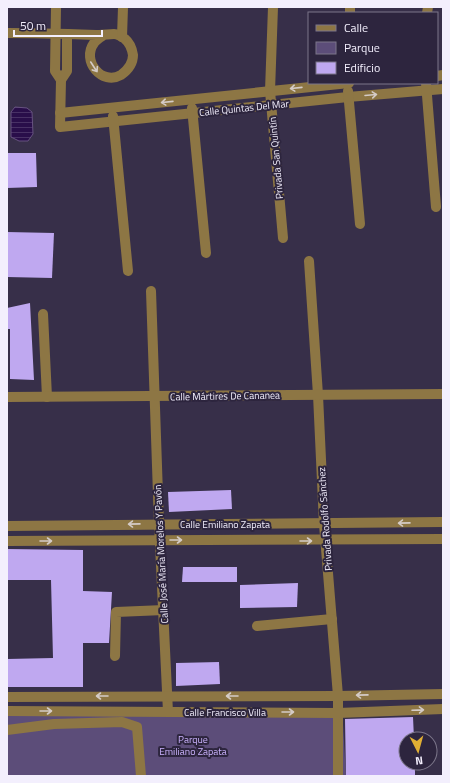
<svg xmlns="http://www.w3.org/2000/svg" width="450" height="783" font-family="'Titillium Web',sans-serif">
  <defs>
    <pattern id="water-rules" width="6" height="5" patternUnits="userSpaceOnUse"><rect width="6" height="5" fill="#290e4a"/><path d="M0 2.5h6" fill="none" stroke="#483165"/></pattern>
  </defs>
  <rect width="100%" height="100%" fill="#372f49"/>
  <path fill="#5c4d79" d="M 325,713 L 343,724 L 346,776 L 7,776 L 7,715 Z"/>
  <path fill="url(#water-rules)" stroke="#665280" d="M 15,107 L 27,108 L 32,112 L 33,134 L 28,141 L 19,141 L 11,137 L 11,112 Z"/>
  <g fill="#bfa8f0">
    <path d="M 7,153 L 36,153 L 37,187 L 7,188 Z"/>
    <path d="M 7,232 L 54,233 L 52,278 L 7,277 Z"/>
    <path d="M 30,303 L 34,380 L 10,379 L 10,329 L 7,329 L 7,308 Z"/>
    <path d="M 231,490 L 232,509 L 169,512 L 168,492 Z"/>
    <path d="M 7,549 L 83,550 L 83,591 L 112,592 L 109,643 L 83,643 L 83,687 L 7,687 L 7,659 L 53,658 L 51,580 L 7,580 Z"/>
    <path d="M 183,567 L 237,567 L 237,582 L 182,582 Z"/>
    <path d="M 298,583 L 297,607 L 240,608 L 240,585 Z"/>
    <path d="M 219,662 L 220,684 L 176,686 L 176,663 Z"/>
    <path d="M 413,717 L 414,739 L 406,739 L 406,763 L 415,763 L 415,776 L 346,776 L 345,719 Z"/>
  </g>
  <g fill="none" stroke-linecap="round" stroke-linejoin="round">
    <g stroke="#8d7644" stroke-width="10">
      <path d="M 56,7 L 55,71 L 61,80 L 60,127 L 348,97 L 443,89"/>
      <path d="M 273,7 L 270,91 L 283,238"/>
      <path d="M 350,13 L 350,7"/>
      <path d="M 427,13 L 428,7"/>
      <path d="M 7,33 C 38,33 68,34 99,35 C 104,35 109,34 114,34 C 117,34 123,37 125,39 C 130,43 132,49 133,55 C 133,64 128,70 121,75 C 102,86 81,61 94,43 C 96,40 101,37 104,35"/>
      <path d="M 122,37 L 123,7"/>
      <path d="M 437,76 L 443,75"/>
      <path d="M 61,80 L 67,71 L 67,34"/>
      <path d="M 426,83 L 436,207"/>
      <path d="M 348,91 L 360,224"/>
      <path d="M 192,108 L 206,253"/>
      <path d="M 60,113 L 349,83"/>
      <path d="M 113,116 L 128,271"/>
      <path d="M 309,261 L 318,395 L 324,524 L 338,696 L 338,776"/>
      <path d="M 151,291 L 159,524 L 168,712"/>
      <path d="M 43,314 L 47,397"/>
      <path d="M 7,397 L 443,394"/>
      <path d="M 7,526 C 152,524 298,524 443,522"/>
      <path d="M 7,541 L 443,539"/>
      <path d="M 257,626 L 332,619"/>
      <path d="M 115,656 L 116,612 L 164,610"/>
      <path d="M 7,697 L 338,696 L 443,694"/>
      <path d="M 7,711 L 338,713 L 443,709"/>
      <path d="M 7,730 L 54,724 L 122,722 L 137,727 L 141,776"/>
    </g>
  </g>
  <defs><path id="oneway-shaft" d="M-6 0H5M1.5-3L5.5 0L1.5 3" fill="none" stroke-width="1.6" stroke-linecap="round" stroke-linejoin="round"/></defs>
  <g stroke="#d4cbc6">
    <use href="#oneway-shaft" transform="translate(94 67) rotate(57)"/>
    <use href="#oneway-shaft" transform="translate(296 88) rotate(174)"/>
    <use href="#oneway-shaft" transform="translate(371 95) rotate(-5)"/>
    <use href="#oneway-shaft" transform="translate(167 102) rotate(174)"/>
    <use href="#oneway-shaft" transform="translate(404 523) rotate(179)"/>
    <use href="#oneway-shaft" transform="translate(134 524) rotate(179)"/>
    <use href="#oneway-shaft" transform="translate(176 540)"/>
    <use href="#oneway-shaft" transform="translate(46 541)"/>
    <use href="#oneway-shaft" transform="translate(306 541)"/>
    <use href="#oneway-shaft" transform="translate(362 695) rotate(179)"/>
    <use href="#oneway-shaft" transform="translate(102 696) rotate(180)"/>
    <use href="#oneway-shaft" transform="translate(232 696) rotate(180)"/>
    <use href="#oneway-shaft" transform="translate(418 710) rotate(-2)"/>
    <use href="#oneway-shaft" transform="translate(46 711)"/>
    <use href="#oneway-shaft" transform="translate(288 712)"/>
  </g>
  <g text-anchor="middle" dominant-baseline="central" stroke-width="4" stroke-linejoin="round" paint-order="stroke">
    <g font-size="10" fill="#f3effd" stroke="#2d253e">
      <text transform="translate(244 108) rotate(-6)">Calle Quintas Del Mar</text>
      <text transform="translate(276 158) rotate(-95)">Privada San Quintín</text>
      <text transform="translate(225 396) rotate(-1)">Calle Mártires De Cananea</text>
      <text transform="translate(325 519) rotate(-94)">Privada Rodolfo Sánchez</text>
      <text x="225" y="524">Calle Emiliano Zapata</text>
      <text transform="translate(161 554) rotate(-93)">Calle José María Morelos Y Pavón</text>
      <text x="225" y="712">Calle Francisco Villa</text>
    </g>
    <g font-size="10" fill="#cbb3fe" stroke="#2d253e">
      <text x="193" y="739">Parque<tspan x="193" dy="12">Emiliano Zapata</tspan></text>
    </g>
  </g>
  <rect width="450" height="783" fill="none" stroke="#f3effd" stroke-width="16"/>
  <rect x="308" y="12" width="130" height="72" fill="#2d253e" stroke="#7c768a"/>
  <rect x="316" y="25" width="20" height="6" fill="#8d7644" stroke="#7c768a"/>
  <text x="344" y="32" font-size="12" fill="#f3effd">Calle</text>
  <rect x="316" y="42" width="20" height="12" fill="#5c4d79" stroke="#7c768a"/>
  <text x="344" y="52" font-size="12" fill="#f3effd">Parque</text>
  <rect x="316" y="62" width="20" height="12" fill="#bfa8f0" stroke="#7c768a"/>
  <text x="344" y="72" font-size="12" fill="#f3effd">Edificio</text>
  <g transform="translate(418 751) rotate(174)"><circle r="19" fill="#2d253e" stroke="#7c768a"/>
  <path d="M0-3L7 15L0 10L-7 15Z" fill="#e1af34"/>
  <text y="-6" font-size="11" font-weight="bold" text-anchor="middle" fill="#f3effd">N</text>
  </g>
  <path d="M14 30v6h88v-6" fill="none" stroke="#f3effd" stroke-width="2"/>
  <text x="20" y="30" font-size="12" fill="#f3effd" stroke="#2d253e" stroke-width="3" paint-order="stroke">50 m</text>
</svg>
